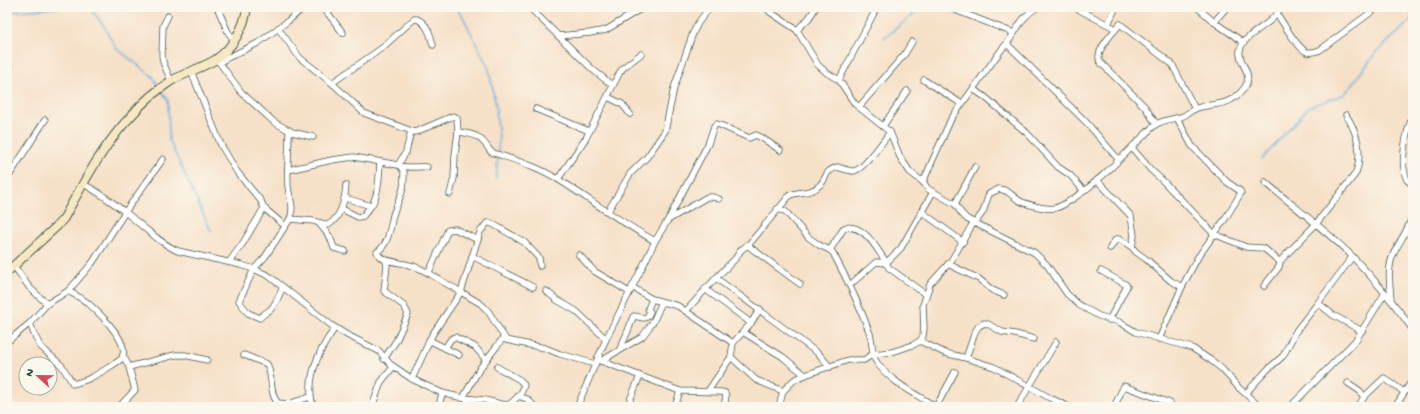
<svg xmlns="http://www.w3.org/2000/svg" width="1420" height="414" font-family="'Gochi Hand',sans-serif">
  <rect width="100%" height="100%" fill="#fbf7ec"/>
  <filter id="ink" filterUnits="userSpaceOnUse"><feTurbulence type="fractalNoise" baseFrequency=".025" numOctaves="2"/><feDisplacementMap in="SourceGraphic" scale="8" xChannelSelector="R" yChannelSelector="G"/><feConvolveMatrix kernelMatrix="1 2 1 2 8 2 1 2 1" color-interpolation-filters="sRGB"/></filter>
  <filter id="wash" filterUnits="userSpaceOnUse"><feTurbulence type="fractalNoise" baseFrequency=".012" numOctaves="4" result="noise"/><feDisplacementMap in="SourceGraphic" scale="16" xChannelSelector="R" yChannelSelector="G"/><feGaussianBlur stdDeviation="0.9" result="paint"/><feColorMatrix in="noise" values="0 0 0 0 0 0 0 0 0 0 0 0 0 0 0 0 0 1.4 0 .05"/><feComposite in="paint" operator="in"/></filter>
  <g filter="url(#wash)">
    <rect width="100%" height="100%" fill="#f6e0c7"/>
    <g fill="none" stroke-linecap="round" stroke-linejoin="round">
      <g stroke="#65b1de" stroke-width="1.5">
        <path d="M 89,7 L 104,26 L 116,48 L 152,76 L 159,87"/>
        <path d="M 455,7 L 462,15 L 489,69 L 495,101 L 499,139 L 498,152"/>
        <path d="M 7,12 L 67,7"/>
        <path d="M 884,38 L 923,7"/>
        <path d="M 162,92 L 168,100 L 169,140 L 211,231"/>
        <path d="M 1262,159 L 1309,107 L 1345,94 L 1375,54 L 1410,21 L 1413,14"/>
        <path d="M 496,178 L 498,156"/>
      </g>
    </g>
  </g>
  <g filter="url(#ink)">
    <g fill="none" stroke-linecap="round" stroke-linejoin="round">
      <defs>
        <g id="street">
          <path d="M 217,7 L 228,32 L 234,40"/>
          <path d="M 323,7 L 343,33"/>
          <path d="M 529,7 L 592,69 L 612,85"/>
          <path d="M 766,7 L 770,12 L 797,30 L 818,65 L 827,73 L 839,80 L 855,104 L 890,132 L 900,157 L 910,172 L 923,182 L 928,189 L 955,204 L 962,214 L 967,219 L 975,223 L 983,212 L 989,194 L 999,189 C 1008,190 1010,194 1017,199 C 1023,204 1047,210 1055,208 C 1061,207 1066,203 1071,200 C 1095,185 1115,164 1135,144 C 1142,138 1148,131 1155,125 C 1162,120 1173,119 1181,117 C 1187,115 1191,110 1197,108 C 1214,102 1225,108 1241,92 C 1258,74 1237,65 1240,50 C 1243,36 1267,26 1276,15 C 1278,13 1279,9 1281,7"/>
          <path d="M 1074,7 L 1116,29"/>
          <path d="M 1197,7 L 1214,22 L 1243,42"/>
          <path d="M 950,8 L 1014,33"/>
          <path d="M 1277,14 C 1283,23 1298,49 1307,52 C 1312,53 1316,51 1320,50 L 1378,7"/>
          <path d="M 168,16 L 163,26 L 162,55 L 163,62 L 171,81"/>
          <path d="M 1214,22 L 1227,7"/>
          <path d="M 1108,24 L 1116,7"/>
          <path d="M 278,28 L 300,58 L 332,83 L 364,113 L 414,132 L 418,131 L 453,116 L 457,118 L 458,132 L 455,155 L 454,178 L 450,194"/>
          <path d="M 797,30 L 809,18 L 816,7"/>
          <path d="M 558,36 L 590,33 L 606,30 L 644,7"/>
          <path d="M 1007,44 L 1086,122 L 1119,160"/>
          <path d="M 216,59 L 219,62 L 241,92 L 274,122 L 292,132 L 313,137"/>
          <path d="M 7,62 C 11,67 9,75 7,80"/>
          <path d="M 219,62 L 258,43 L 288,21 L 304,7"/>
          <path d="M 191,71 L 221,145 L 237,172 L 261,201 L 264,208 L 243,243 L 229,262"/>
          <path d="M 839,80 L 874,13"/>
          <path d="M 924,80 L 962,104"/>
          <path d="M 332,83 L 382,48 L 414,19 L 417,19 C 428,24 430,34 433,45"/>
          <path d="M 973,89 L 985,97 L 1027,133 L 1058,167 L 1070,175 L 1084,191"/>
          <path d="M 608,97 L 622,104 L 630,114"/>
          <path d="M 859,107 L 904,55 L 912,42"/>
          <path d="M 536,109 L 589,131"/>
          <path d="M 1413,115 C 1406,132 1399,163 1407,180 L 1413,185"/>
          <path d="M 1156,124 L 1145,107 L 1100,62 C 1094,51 1113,33 1120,24 L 1172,64 L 1195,109"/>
          <path d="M 883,126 L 907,91"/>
          <path d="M 458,132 C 477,134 481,137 491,152 C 514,160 538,166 559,180 C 591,200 622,223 655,241"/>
          <path d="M 1132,148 L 1151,170 L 1162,180 L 1214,234 L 1246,247 L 1262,248 L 1266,250 L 1280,262"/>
          <path d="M 398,165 L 406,152 L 411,131"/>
          <path d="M 401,167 L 404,172 C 404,177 404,182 403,188 C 401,197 396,206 393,215 C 390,228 389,244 377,252 C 379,262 401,262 409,265 C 420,267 428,273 437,278 C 444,283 453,287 461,292 L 432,335 L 412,379"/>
          <path d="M 288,170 L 332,160 L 354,157 L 398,165 C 404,169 419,166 427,167"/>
          <path d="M 7,179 L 45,120"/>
          <path d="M 558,179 L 586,138 L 620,72 L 624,67 L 641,54"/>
          <path d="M 1097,180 L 1131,216 L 1134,236 L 1132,247"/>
          <path d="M 923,182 L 951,119 L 1002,49 C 1017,34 1018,18 1038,7"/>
          <path d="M 1265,182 C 1294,207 1325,229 1352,256 C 1374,279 1395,304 1413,330"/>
          <path d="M 83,184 C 98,191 112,202 125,212 C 142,225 158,242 178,251 L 241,265 L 254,269 L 269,276 L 331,325 L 347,335 L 379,351 L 390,364 L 412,379 L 442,393 L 463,398 L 485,400 L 504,405 L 510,404 L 521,394 L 524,385 L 520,380 L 497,367"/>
          <path d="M 345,198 L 371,206 C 379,195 379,176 380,163"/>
          <path d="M 955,204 L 975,167"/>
          <path d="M 264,208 L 285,226"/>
          <path d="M 342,209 L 358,217 L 363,216 L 371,206"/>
          <path d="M 777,209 L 785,211 L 808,237 L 819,245 L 830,250 L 833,253 C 847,279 860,306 870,334 C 873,343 871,355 877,363 C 892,383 916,394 936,407"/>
          <path d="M 608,211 L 630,174 L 647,157 L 665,131 L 674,88 L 693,33 L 698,23 L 710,7"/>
          <path d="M 922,212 L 963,242"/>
          <path d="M 290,219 L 313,221 L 328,225 C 342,217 345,199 346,185"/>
          <path d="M 668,220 L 707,197 L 713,197 L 719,199"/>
          <path d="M 319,223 L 330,237 L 334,248 L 345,251"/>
          <path d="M 747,245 L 800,284"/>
          <path d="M 1110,248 L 1116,239 L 1119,239 L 1132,247 L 1136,252 L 1146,259 L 1171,281 L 1182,287"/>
          <path d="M 830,250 L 844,228 C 864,223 876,248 886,262"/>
          <path d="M 579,255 L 594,271 L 629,292"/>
          <path d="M 472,256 L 533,287"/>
          <path d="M 886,263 L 889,268 L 925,294"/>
          <path d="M 948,264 L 979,279 L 992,290 L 1004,295"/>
          <path d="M 14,266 L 29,287 L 47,304"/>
          <path d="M 540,266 L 539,258 L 524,242 L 491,223 L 487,223 L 480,232 L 461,292 L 481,304 L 488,311 L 506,340 L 545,348 L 560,354 L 595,364"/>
          <path d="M 1101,271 L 1125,284 L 1127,286 L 1109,320"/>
          <path d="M 429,272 L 448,230 L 455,229 L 478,240"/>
          <path d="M 716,278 L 819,354 L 830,367"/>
          <path d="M 850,285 L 876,262 L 886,263 L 901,248 L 933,192"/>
          <path d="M 1264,286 L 1279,267 L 1280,262 L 1283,258 L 1316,224 L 1356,173 C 1363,153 1357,132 1346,115"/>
          <path d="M 283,287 C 279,295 276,304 270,310 C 266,313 263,314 260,318 L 248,313 L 239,301 L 254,269 L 265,257 L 290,219 C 295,206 289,199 288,186 C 287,167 289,149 289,130"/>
          <path d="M 632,287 L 652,299 L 678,306 L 733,343"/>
          <path d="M 705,289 L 751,323"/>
          <path d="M 546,291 L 557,300 L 576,311 L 606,339"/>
          <path d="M 1391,299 C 1390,285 1387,269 1393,255 C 1399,241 1410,229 1413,213"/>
          <path d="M 1318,303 L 1333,315 L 1362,331"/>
          <path d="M 686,311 L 716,278 L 735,259 L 741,250 L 750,243 L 790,195 C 800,191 812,194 820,185 C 828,177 823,172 837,167 C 841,168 850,171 853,171 C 863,171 884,140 890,132"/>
          <path d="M 30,323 L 34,334 L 40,346 L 62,366 L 73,384 C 79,382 85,381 90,378 C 95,376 120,361 122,358 C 131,343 99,313 89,304 C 82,298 75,295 68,291"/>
          <path d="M 743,332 L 783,357 L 805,375"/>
          <path d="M 1159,339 L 1182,287 L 1198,257 L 1225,219 L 1241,193 L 1240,191 L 1227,182 L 1192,146 L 1177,118"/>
          <path d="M 429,340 L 459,355"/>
          <path d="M 920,341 L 945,353 L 966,358 L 994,367 L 1050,398 L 1069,407"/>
          <path d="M 7,342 L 30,323 L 47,304 L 68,291 L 76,282 L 93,262 L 125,212 L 163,159"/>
          <path d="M 445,348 L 451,339 L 455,337 L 475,347 L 486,360"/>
          <path d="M 619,351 L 628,331 L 633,317 L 634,316 L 644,318 L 647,317 L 650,312 L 648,309 L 652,299"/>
          <path d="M 244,355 L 267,364 C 273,375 269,394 278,403 L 288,404 L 310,397"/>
          <path d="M 598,357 L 601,361 L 680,391 L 721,392 L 725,393 L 726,396 L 724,407"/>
          <path d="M 731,357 L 756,380 L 783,391"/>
          <path d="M 966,358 L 975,332 L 978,327 L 984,323 L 988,324 L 1002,332 L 1015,334 L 1034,339"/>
          <path d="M 384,359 L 396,341 L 408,314 L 404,306 L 384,291 L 387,265 L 385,259"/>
          <path d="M 601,361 L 642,337 L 653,322 L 662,302"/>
          <path d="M 129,367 L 175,355 L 185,355 L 207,360"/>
          <path d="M 1348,383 L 1360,391 L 1364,397 L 1358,407"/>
          <path d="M 708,391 L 731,357 L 733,343 L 751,323 L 760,309"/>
          <path d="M 1246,393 L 1268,369 L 1283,356 L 1296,331 L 1318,303 L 1352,257"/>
          <path d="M 518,396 L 527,399 L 535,407"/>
          <path d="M 1364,397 L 1384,378 L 1404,392"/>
          <path d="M 463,398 L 480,368 L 504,337"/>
          <path d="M 119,407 L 135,390 L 129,367 L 123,355"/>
          <path d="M 313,407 C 305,379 319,350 335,328"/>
          <path d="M 347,407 L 355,407"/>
          <path d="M 372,407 L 381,382 L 393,367"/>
          <path d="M 439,407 L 442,393"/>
          <path d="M 468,407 L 468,399"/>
          <path d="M 577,407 L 606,339 L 643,266 L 655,241 L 668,220 L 708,144 L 714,126 L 717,124 L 720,125 L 749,138 L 756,135 L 762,138 L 780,150"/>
          <path d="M 627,407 L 640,376"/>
          <path d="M 675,407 L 680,391"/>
          <path d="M 779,407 L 783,391 L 794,380 L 805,375 L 848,360 L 864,360 L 873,354 L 892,352 L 913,345 L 920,341 L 923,336 L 924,328 L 923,305 L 930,284 L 951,261 L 972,225 L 975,223 L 1035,253 L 1047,265 L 1067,294 L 1079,305 L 1099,316 L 1119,322 L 1136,332 L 1192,348 L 1212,361 L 1222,369 L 1239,388 L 1260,407"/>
          <path d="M 936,407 L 955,372"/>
          <path d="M 1017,407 L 1056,342"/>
          <path d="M 1114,407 L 1124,386 L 1170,403"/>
          <path d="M 1290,407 L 1356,340 L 1385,293"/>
          <path d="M 1395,407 L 1413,379"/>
        </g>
        <path id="secondary" d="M 7,272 L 57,226 L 64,218 C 84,182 103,145 132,115 C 143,102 157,90 171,81 C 185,73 201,68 215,60 C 232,49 245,27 247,7"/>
      </defs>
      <use href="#street" stroke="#3f554a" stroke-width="7"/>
      <use href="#secondary" stroke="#3f554a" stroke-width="10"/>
      <use href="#street" stroke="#fff" stroke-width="5.5"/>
      <use href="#secondary" stroke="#f7e8c3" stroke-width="8"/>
    </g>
  </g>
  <rect width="1420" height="414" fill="none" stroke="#fbf7ec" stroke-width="24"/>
  <g transform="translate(38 376) rotate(292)"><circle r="19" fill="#fbf7ec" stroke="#a3ada2"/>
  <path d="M0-3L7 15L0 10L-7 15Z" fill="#d1495b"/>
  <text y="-6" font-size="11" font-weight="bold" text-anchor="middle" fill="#1f3d34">N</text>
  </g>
</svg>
